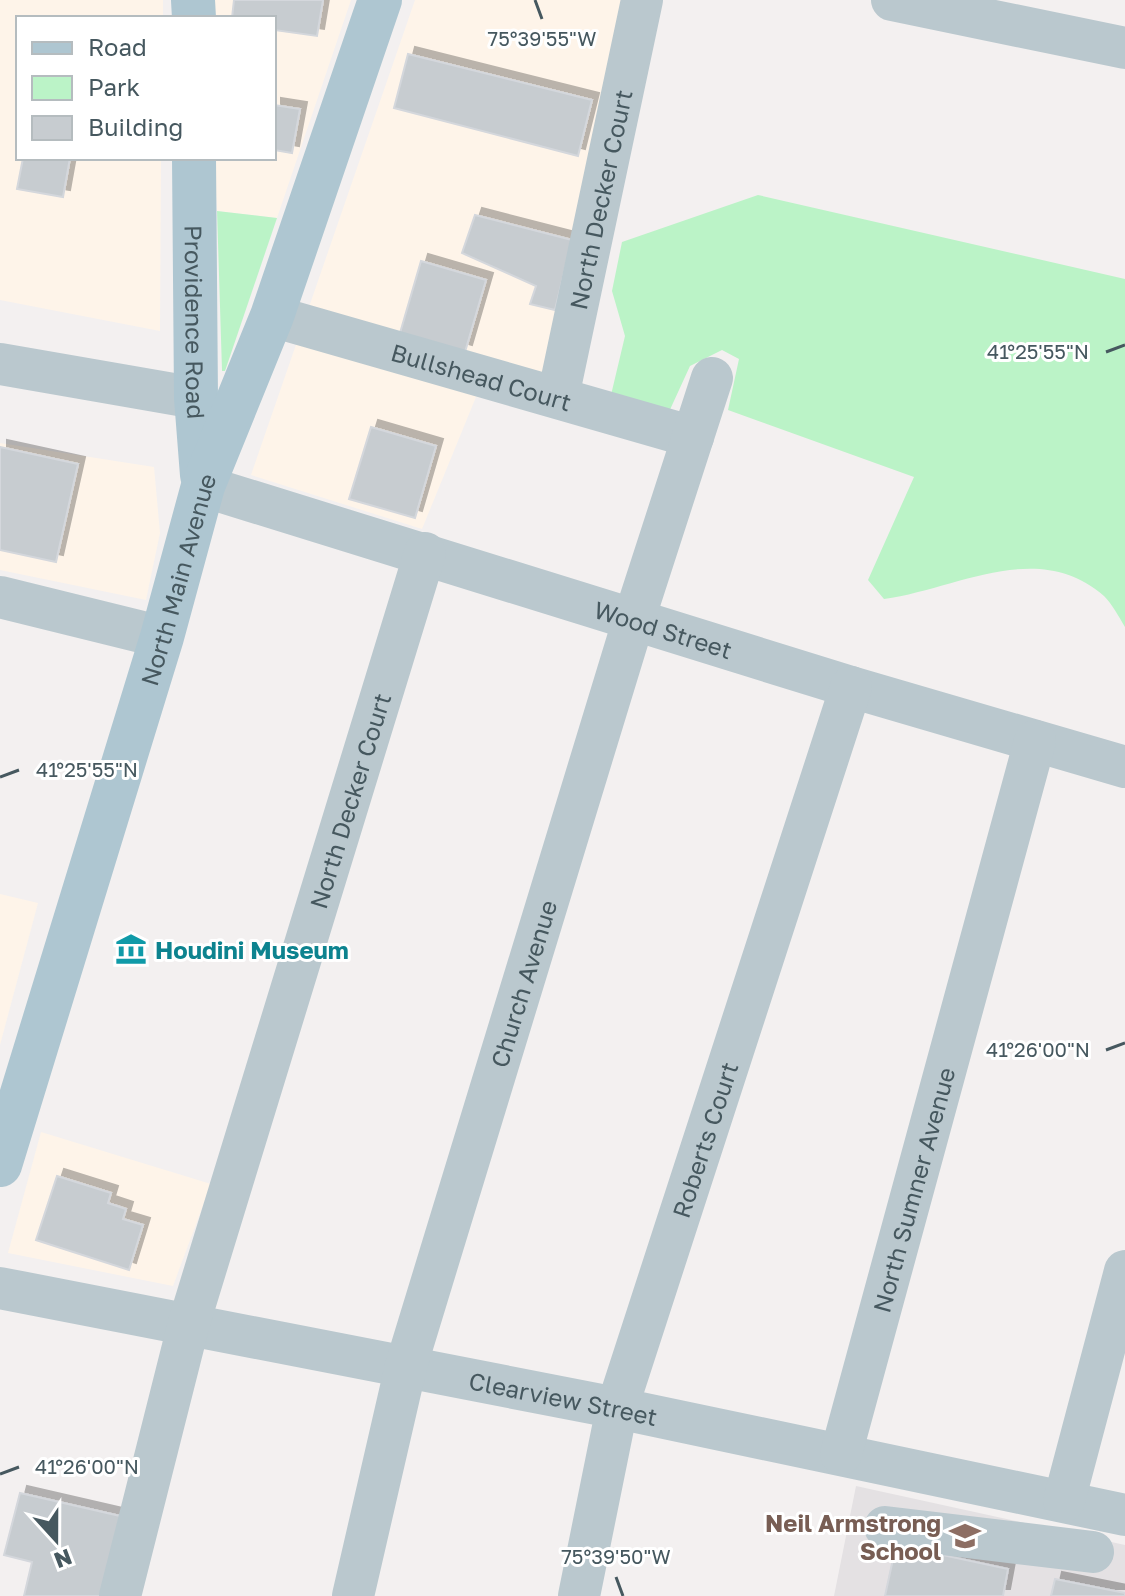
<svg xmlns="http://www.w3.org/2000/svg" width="1125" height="1596" font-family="'Golos Text',sans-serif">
  <defs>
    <filter id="shadow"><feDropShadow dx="7" dy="-7" stdDeviation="0" flood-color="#0004"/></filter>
  </defs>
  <rect width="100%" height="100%" fill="#f3f0f0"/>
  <g fill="#fef4e9">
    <path d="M 0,0 L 163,0 L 163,18 L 18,18 L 18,158 L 161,158 L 160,331 L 0,300 Z"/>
    <path d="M 212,0 L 351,0 L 277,218 L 217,211 L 214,158 L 274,158 L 274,18 L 212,18 Z"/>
    <path d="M 415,0 L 629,0 L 548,408 L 476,397 L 422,529 L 251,475 Z"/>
    <path d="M 0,443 L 154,467 L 160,533 L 146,600 L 0,570 Z"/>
    <path d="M 0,894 L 38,903 L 0,1045 Z"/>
    <path d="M 41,1132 L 211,1184 L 173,1286 L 8,1253 Z"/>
  </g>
  <path fill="#e4e1e3" d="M 856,1486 L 1125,1545 L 1125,1596 L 834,1596 Z"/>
  <g fill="#bbf3c7">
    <path d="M 758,195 L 1125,279 L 1125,627 C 1119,617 1112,604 1104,596 C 1038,538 957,589 884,599 L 868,580 L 914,477 L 728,410 L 739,359 L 722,350 L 690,366 L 668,414 L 611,395 L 625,336 L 612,291 L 622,242 Z"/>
    <path d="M 217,211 L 277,218 L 225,371 L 222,371 Z"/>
  </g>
  <g fill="#c7ccd0" stroke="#d4d7dc" stroke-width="2" filter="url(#shadow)">
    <path d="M 234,0 L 323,0 L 317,36 L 274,30 L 274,18 L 232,18 Z"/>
    <path d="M 408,54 L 592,100 L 578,156 L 394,108 Z"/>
    <path d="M 274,105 L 300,109 L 292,153 L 274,150 Z"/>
    <path d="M 23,158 L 70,158 L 63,197 L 17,189 Z"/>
    <path d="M 475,215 L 572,240 L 555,310 L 530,304 L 536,286 L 462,253 Z"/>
    <path d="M 421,261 L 486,280 L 465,352 L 400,333 Z"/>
    <path d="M 371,427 L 436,446 L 415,518 L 349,499 Z"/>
    <path d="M 0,447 L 78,464 L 56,562 L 0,550 Z"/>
    <path d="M 57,1176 L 111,1193 L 108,1203 L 126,1209 L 123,1219 L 143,1225 L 129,1270 L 36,1240 Z"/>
    <path d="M 20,1493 L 120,1516 L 101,1596 L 24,1596 L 32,1562 L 4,1555 Z"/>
    <path d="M 896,1545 L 1008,1569 L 1003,1596 L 885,1596 Z"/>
    <path d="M 1055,1579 L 1125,1593 L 1125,1596 L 1051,1596 Z"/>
  </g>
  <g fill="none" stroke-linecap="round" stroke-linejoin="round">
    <g stroke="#bac8ce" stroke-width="42">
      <path d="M 892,0 L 1125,48"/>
      <path id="s1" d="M 272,316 L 693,437"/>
      <path d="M 0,364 L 196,398"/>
      <path id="s2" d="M 558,397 L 642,0"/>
      <path id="s3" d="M 203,486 L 851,687 L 1125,767"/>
      <path d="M 0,597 L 162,637"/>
      <path id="s4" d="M 0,1288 L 617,1408 L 1125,1515"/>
      <path id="s5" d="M 841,1454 L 1035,741"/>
      <path d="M 1064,1501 L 1125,1271"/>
      <path d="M 885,1527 L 1093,1552"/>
      <path id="s6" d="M 120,1596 L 189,1323 L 425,553"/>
      <path id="s7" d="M 353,1596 L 406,1366 L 634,619 L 712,378"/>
      <path id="s8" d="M 579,1596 L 617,1408 L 851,687"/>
    </g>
    <g stroke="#aec6d1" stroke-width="44">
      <path d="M 193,0 L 194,18"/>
      <path id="s9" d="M 194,158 L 196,398 L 202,475"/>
      <path id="s10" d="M 0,1165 L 162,637 L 203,486 L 272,316 L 380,0"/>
    </g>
  </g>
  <path fill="none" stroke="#46585f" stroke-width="3" d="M 535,0 L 542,19M 1106,352 L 1125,345M 0,777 L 19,770M 1106,1050 L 1125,1043M 0,1474 L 19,1467M 616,1577 L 623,1596"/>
  <defs>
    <symbol id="museum-bare" viewBox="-9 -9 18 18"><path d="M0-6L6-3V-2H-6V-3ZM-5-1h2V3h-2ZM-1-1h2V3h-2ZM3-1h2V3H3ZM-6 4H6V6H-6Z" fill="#0f9aa8" stroke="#fff" stroke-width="2.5" paint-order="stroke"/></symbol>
    <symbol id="school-bare" viewBox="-9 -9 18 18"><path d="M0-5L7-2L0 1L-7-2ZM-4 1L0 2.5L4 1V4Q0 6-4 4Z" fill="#8d6e63" stroke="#fff" stroke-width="2.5" paint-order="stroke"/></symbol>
  </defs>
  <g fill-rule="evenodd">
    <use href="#museum-bare" x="109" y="927" width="44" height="44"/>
    <use href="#school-bare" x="943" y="1514" width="44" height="44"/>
  </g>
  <g text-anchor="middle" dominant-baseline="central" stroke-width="6" stroke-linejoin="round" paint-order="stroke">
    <g font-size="24" fill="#46585f" stroke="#fff">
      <text stroke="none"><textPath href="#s2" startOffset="202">North Decker Court</textPath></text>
      <text stroke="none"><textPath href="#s9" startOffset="164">Providence Road</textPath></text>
      <text stroke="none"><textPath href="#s1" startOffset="218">Bullshead Court</textPath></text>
      <text stroke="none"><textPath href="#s10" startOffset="612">North Main Avenue</textPath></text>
      <text stroke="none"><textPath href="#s3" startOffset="482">Wood Street</textPath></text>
      <text stroke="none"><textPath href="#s6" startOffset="828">North Decker Court</textPath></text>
      <text stroke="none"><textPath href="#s7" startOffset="636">Church Avenue</textPath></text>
      <text stroke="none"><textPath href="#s8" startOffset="474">Roberts Court</textPath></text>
      <text stroke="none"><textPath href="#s5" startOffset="274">North Sumner Avenue</textPath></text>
      <text stroke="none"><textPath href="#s4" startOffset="574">Clearview Street</textPath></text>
    </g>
    <g font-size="24" font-weight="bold" fill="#0d838f" stroke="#fff" text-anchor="start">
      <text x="155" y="949">Houdini Museum</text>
    </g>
    <g font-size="24" font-weight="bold" fill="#785e54" stroke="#fff" text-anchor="end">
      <text x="941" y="1522">Neil Armstrong<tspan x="941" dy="28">School</tspan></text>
    </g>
  </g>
  <g font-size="20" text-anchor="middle" fill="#46585f" stroke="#fff" stroke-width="6" stroke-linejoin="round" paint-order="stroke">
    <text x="542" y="46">75°39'55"W</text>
    <text x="1038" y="359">41°25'55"N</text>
    <text x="87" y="777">41°25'55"N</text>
    <text x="1038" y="1057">41°26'00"N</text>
    <text x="87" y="1474">41°26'00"N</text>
    <text x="616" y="1564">75°39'50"W</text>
  </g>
  <rect x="16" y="16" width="260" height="144" fill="#ffffff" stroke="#b5bcbf" stroke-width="2"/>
  <rect x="32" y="42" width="40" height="12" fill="#aec6d1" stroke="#b5bcbf" stroke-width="2"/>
  <text x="88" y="56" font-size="24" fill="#46585f">Road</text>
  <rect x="32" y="76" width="40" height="24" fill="#bbf3c7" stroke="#b5bcbf" stroke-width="2"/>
  <text x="88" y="96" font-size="24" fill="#46585f">Park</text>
  <rect x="32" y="116" width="40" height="24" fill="#c7ccd0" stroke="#b5bcbf" stroke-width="2"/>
  <text x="88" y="136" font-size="24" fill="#46585f">Building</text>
  <g transform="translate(56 1540) rotate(159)" stroke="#ffffff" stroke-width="6" paint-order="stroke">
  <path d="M0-6L14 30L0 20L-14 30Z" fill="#46585f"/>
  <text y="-12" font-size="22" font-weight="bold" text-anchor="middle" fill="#46585f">N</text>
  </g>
</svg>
